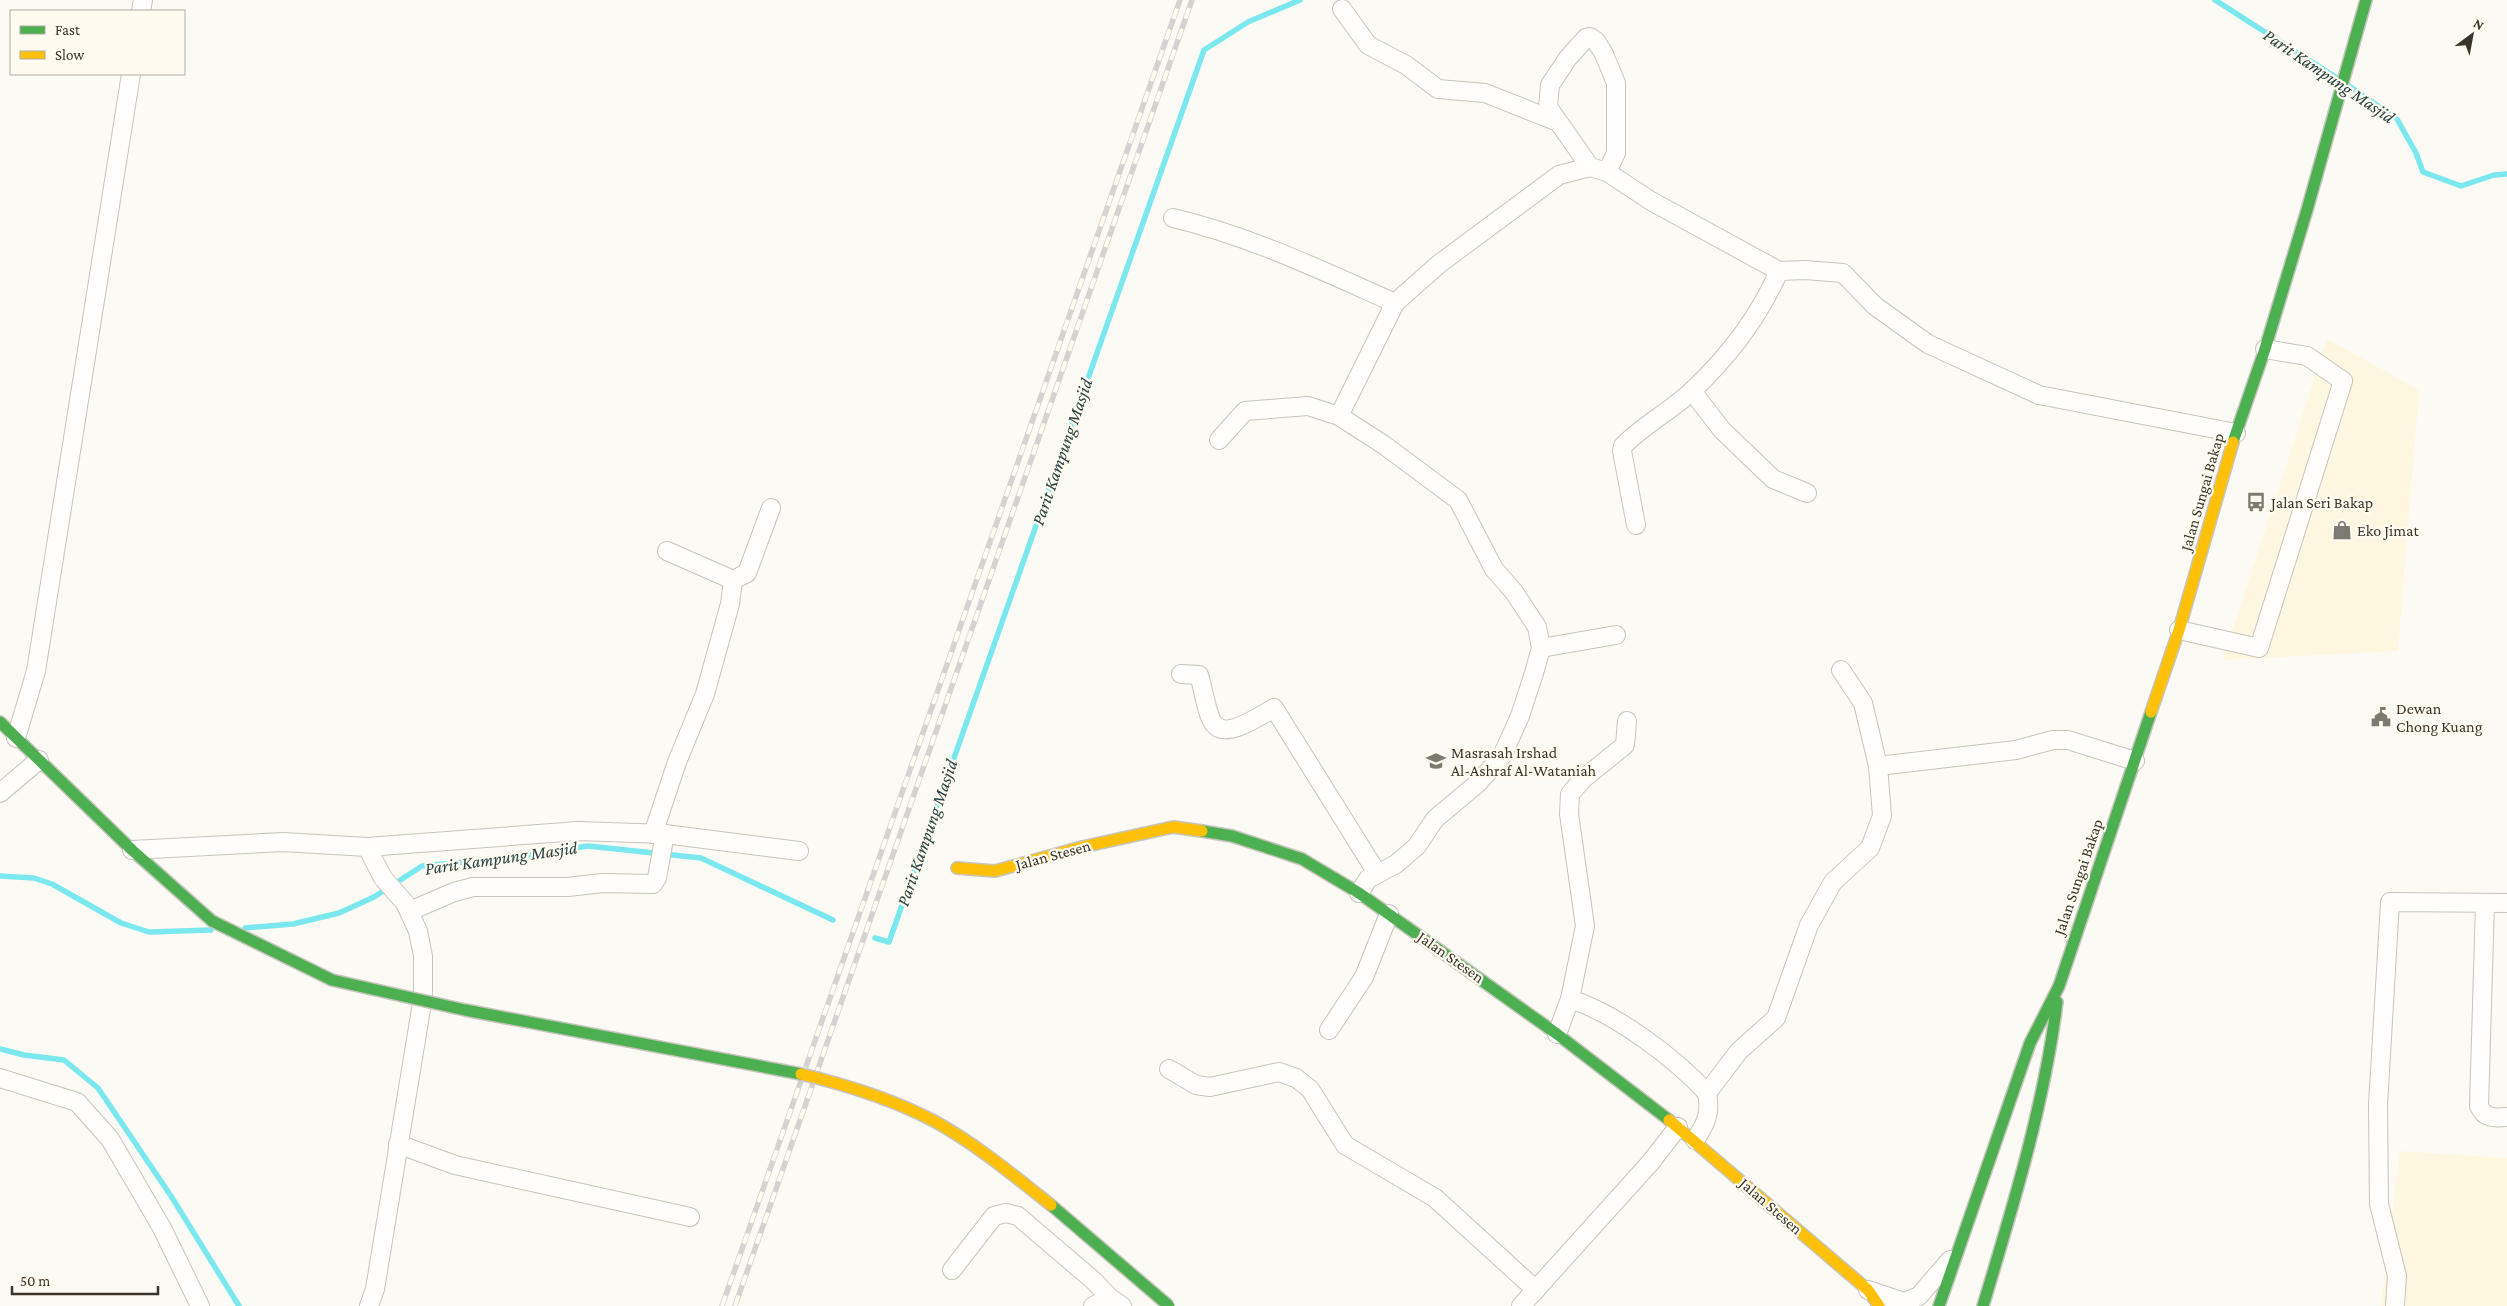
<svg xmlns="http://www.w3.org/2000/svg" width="2507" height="1306" font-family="'Crimson Pro',serif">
  <rect width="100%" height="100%" fill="#fcfaf4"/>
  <g fill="#fef7e0">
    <path d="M 2327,339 L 2419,390 L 2398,651 L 2223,660 Z"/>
    <path d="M 2400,1151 L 2507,1158 L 2507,1306 L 2381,1306 Z"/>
  </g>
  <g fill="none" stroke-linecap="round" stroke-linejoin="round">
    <g stroke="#7ae8ee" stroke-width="5.5">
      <path d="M 2215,0 L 2337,78"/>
      <path d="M 2349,86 L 2397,119 L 2416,153 L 2423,172 L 2461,186 L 2494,175 L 2507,174"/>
      <path d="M 0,876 L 34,878 L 52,884 L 121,923 L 149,932 L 211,930"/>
      <path d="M 245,928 L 293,924 L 339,913 L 374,897 L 422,866 L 515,857 L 588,846 L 701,858 L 833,920"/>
      <path d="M 875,938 L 889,942 L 1204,50 L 1248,22 L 1300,0"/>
      <path d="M 0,1049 L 24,1055 L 64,1060 L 98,1088 L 171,1196 L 239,1306"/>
    </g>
    <defs>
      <g id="street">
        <path d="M 1342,9 L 1368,45 L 1406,65 L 1438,89 L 1485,93 L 1558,122"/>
        <path d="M 141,11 L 143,0"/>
        <path d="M 1607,172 L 1616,153 L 1616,83 L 1604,54 L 1596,41 L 1590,37 L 1586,38 L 1568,58 L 1550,85 L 1548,107 L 1590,167 L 1607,172 L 1651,201 L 1779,271 L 1805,270 L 1843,273 L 1875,306 L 1928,344 L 2039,395 L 2236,433"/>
        <path d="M 1173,218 C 1250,236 1323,271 1395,303"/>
        <path d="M 1692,391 L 1722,430 L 1773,479 L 1807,493"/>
        <path d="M 1339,416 L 1395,303 L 1439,264 L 1559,175 L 1590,167"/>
        <path d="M 1219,440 L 1245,411 L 1308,406 L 1339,416 L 1384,445 L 1458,500 L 1494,569 L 1514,592 L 1537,627 L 1541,648 L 1534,673 L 1520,716 L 1502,756 L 1478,783 L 1435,819 L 1417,846 L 1396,864 L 1368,879 L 1359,893"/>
        <path d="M 1636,525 L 1622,451 L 1623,446 C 1643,425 1671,411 1692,391 C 1728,357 1759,317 1779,271"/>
        <path d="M 733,580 L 747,573 L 771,508"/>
        <path d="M 2179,630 L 2259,648 L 2343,381 L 2307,356 L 2265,349"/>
        <path d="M 1541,648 L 1616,635"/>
        <path d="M 1181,674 L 1199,675 C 1203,687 1207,716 1214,724 C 1226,740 1261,715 1274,708 L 1377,873"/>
        <path d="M 16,738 L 36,671 L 131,74"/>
        <path d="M 1878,766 L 2016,750 L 2053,740 L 2068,740 L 2135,761"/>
        <path d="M 0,793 L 39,760"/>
        <path d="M 653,834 L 677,762 L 705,694 L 730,604 L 733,580 L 667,551"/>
        <path d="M 367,847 L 383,878 L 405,903 L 418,931 L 423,956 L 423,997 L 375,1289 L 369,1306"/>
        <path d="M 132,850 L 283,842 L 367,847 L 578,831 L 665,834 L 799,851"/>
        <path d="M 2485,903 L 2479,1106 C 2485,1119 2494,1118 2507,1117"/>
        <path d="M 410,911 L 454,892 L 473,887 L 568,887 L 602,883 L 653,884 L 657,878 L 665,834"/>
        <path d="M 1570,999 C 1615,1013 1675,1058 1707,1093 C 1711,1113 1706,1124 1695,1140"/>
        <path d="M 1329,1030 L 1364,977 L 1389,914"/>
        <path d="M 1557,1034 L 1570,999 L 1585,926 L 1569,814 L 1570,794 L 1583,779 L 1625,745 L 1627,721"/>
        <path d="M 1169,1069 L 1196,1085 L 1210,1087 L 1279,1072 L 1296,1078 L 1310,1089 L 1345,1145 L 1435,1198 L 1536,1290"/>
        <path d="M 0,1078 L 77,1102 L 110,1139 L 162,1228 L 200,1306"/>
        <path d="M 1707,1093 L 1739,1051 L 1776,1018 L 1809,925 L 1833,882 L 1870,848 L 1882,816 L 1878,766 L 1863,703 L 1841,670"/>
        <path d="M 398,1144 L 455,1165 L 690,1217"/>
        <path d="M 952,1270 L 994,1216 L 1006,1213 L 1018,1216 L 1094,1281 L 1110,1298"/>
        <path d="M 1868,1290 L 1904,1302 L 1919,1296 L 1950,1260"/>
        <path d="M 1093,1306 L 1110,1298 L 1122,1306"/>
        <path d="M 1521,1306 L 1650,1163 L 1678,1127"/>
        <path d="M 2395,1306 L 2397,1276 L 2379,1204 L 2378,1105 L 2390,902 L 2507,903"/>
      </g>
      <g id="fast">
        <path d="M 2233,442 L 2265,349 L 2307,210 L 2366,0"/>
        <path d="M 0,722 L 132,850 L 212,921"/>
        <path d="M 1202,831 L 1232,836 L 1302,859 L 1359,893 L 1557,1034 L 1669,1120"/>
        <path d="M 1939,1306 L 2030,1043 L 2059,986 L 2151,712"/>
        <path d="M 1983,1306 C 2013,1206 2044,1106 2057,1002"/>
      </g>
      <g id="slow">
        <path d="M 2151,712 L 2179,630 L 2233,442"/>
        <path d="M 957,868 L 995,871 L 1082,847 L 1173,827 L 1202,831"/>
        <path d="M 1669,1120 L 1868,1290 L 1879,1306"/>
      </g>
    </defs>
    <use href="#street" stroke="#c7c4bc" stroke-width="20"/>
    <use href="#fast" stroke="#c7c4bc" stroke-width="14"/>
    <use href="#slow" stroke="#c7c4bc" stroke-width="14"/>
    <use href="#street" stroke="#fffefd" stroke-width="18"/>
    <use href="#fast" stroke="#4caf50" stroke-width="11"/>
    <use href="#slow" stroke="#ffc107" stroke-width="11"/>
    <defs>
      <g id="rail">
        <path d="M 722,1306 L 1180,0"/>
        <path d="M 735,1306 L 1192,0"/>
      </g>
    </defs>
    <use href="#rail" stroke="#d4d3d1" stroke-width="5.5"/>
    <use href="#rail" stroke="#fffbf0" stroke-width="4" stroke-dasharray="11" stroke-linecap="butt"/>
    <defs>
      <g id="fast-bridge">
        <path d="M 212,921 L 332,980 L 465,1010 L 801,1074"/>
        <path d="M 1051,1205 L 1169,1306"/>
      </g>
      <path id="slow-bridge" d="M 801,1074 C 847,1085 892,1099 934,1121 C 976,1144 1013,1175 1051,1205"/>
    </defs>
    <use href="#fast-bridge" stroke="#c7c4bc" stroke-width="14" stroke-linecap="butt"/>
    <use href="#slow-bridge" stroke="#c7c4bc" stroke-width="14" stroke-linecap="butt"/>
    <use href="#fast-bridge" stroke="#4caf50" stroke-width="11"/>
    <use href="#slow-bridge" stroke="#ffc107" stroke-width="11"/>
  </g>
  <defs>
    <symbol id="bus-bare" viewBox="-9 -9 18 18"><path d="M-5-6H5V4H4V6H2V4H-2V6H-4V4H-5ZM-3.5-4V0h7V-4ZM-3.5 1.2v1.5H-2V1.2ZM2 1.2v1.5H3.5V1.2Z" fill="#7d7a71" stroke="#fffbf0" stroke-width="2.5" paint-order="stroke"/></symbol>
    <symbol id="shop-bare" viewBox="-9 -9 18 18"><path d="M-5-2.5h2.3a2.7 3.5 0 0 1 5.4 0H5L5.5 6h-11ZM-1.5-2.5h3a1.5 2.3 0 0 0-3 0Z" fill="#7d7a71" stroke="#fffbf0" stroke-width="2.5" paint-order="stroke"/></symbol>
    <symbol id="civic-bare" viewBox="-9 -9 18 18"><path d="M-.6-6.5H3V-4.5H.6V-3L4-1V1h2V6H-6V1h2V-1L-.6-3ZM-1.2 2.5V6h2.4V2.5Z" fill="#7d7a71" stroke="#fffbf0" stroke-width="2.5" paint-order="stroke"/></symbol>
    <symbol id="school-bare" viewBox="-9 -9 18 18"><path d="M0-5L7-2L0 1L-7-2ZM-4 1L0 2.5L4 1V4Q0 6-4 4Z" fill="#7d7a71" stroke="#fffbf0" stroke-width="2.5" paint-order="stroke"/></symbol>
  </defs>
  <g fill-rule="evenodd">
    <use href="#bus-bare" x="2242" y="488" width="28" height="28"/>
    <use href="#shop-bare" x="2328" y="516" width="28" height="28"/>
    <use href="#civic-bare" x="2367" y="703" width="28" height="28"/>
    <use href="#school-bare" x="1422" y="747" width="28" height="28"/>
  </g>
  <g text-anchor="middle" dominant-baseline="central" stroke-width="4.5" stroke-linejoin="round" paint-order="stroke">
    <g font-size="16" fill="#39352a" stroke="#fffbf0">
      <text transform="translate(2202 492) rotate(-74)">Jalan Sungai Bakap</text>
      <text transform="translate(1053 855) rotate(-15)">Jalan Stesen</text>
      <text transform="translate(2078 877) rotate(-71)">Jalan Sungai Bakap</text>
      <text transform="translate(1451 957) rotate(35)">Jalan Stesen</text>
      <text transform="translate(1771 1206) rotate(41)">Jalan Stesen</text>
    </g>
    <g font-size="16" fill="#39352a" stroke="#fffbf0" text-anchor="start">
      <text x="2271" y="502">Jalan Seri Bakap</text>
      <text x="2357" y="530">Eko Jimat</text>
      <text x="2396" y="708">Dewan<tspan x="2396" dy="18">Chong Kuang</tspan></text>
      <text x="1451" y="752">Masrasah Irshad<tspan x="1451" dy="18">Al-Ashraf Al-Wataniah</tspan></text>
    </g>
    <g font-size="18" font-style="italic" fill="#294345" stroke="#fffbf0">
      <text transform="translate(2329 76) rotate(34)">Parit Kampung Masjid</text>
      <text transform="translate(1062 452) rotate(-71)">Parit Kampung Masjid</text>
      <text transform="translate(927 833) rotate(-71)">Parit Kampung Masjid</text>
      <text transform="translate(501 858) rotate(-8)">Parit Kampung Masjid</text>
    </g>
  </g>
  <rect x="10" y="10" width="175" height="65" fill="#fffbf0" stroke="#b0aca1"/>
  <rect x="20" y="26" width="25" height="8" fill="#4caf50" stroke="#b0aca1"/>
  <text x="55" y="35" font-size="15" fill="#39352a">Fast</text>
  <rect x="20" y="51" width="25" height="8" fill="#ffc107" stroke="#b0aca1"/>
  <text x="55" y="60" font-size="15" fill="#39352a">Slow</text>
  <g transform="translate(2472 35) rotate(32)" stroke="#fffbf0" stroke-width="4" paint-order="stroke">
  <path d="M0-4L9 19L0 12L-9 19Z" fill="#39352a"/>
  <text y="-8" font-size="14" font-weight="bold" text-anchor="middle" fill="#39352a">N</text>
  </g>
  <path d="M12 1286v8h146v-8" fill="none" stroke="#39352a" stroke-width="2.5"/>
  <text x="20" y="1286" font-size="15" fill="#39352a" stroke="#fffbf0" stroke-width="4" paint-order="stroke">50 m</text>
</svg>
